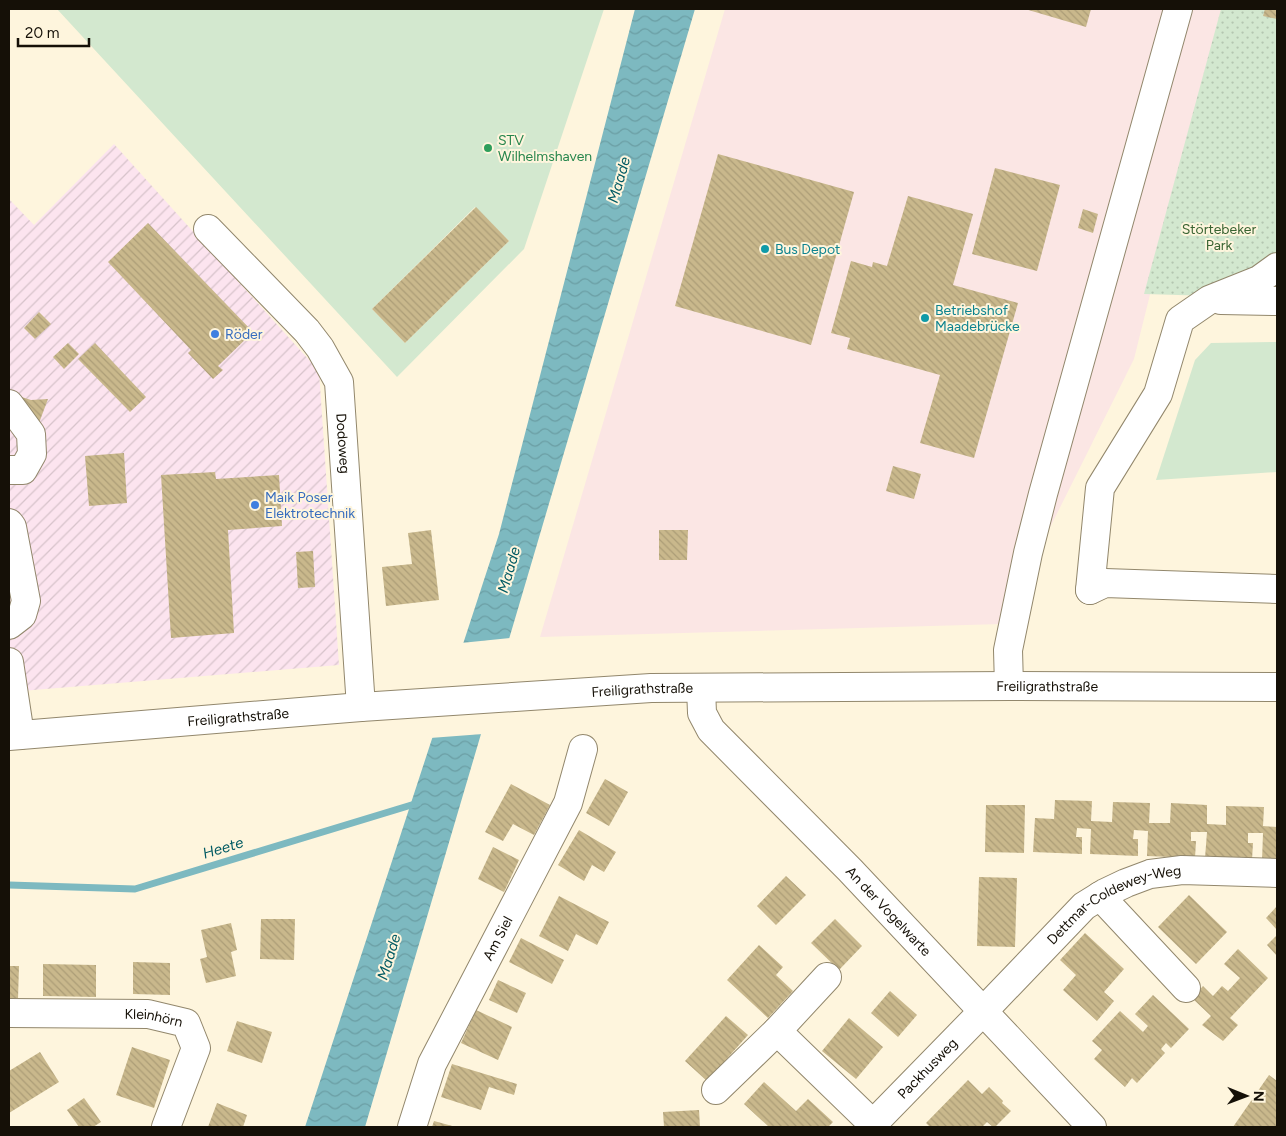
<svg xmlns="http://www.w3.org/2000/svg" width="1286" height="1136" font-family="Figtree,sans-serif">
  <defs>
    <pattern id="industrial-furrows" width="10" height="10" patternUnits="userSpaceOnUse" patternTransform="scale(1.25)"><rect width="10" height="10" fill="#fce4ef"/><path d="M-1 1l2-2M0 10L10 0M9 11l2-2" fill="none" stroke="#d7c3cb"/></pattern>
    <pattern id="park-dots" width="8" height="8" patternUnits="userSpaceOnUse" patternTransform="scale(1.25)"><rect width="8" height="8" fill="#d3e8cf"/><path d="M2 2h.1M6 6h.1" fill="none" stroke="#b4c6b0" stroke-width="1.8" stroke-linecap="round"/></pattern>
    <pattern id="water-waves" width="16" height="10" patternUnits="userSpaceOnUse" patternTransform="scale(1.25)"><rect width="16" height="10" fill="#7db9c0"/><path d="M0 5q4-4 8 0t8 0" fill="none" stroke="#6b9ea4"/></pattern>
    <pattern id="building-back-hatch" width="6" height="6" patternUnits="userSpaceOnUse" patternTransform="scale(1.25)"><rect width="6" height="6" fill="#c9b88c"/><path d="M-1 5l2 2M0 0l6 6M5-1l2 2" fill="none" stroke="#ac9d77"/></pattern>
  </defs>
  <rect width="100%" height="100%" fill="#fef5dd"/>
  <path fill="#fbe6e4" d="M 725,9 L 1221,9 L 1134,359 L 1002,624 L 540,637 Z"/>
  <path fill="url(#industrial-furrows)" d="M 114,144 L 319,371 L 339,665 L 9,692 L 9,199 L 34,225 Z"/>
  <g fill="#d3e8cf" fill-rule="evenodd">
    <path d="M 57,9 L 604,9 L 524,249 L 397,377 ZM 475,207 L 509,241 L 405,343 L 372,309 Z"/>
    <path d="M 1277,342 L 1277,472 L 1156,480 L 1195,360 L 1211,343 Z"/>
  </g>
  <path fill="url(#park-dots)" d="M 1221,9 L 1277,9 L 1277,298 L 1144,294 Z"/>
  <path fill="url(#water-waves)" d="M 635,9 L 695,9 L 365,1127 L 305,1127 L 499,534 Z"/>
  <path fill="#fef5dd" d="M 511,638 L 483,734 L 430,738 L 461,643 Z"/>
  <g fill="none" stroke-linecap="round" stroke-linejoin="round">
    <path stroke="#7db9c0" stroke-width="7" d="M 9,885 L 135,889 L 418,803"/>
  </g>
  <g fill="url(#building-back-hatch)">
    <path d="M 1025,9 L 1091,9 L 1086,27 Z"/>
    <path d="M 1265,9 L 1277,9 L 1277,19 L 1263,16 Z"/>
    <path d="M 718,154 L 854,192 L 811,345 L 675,306 Z"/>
    <path d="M 995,168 L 1060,185 L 1037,271 L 972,254 Z"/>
    <path d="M 908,196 L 973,214 L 953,285 L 1018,303 L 974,458 L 920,443 L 940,375 L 847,349 L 850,338 L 831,333 L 851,261 L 872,267 L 873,262 L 887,266 Z"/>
    <path d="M 476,207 L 509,241 L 405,343 L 372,309 Z"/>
    <path d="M 1083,209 L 1098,214 L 1093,233 L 1078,228 Z"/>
    <path d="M 148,223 L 253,332 L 218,366 L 223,370 L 213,379 L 188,353 L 191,350 L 108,262 Z"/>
    <path d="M 39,312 L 51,324 L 35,339 L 24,328 Z"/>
    <path d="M 68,343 L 79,354 L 64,369 L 53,357 Z"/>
    <path d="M 95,343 L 146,397 L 130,412 L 78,359 Z"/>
    <path d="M 9,393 L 31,400 L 48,399 L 39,423 L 16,431 L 9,430 Z"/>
    <path d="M 124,453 L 127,503 L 89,506 L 85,456 Z"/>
    <path d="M 893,466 L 921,474 L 914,499 L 886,491 Z"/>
    <path d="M 215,472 L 216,479 L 279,475 L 282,526 L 228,530 L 234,633 L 171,638 L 161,475 Z"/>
    <path d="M 431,530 L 439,600 L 386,606 L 382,567 L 412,564 L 408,533 Z"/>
    <path d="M 659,530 L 688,530 L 687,560 L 659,560 Z"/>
    <path d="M 313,551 L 315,587 L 298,588 L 296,552 Z"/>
    <path d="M 605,779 L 628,792 L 609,826 L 586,813 Z"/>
    <path d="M 511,784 L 550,805 L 534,835 L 513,824 L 503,841 L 485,832 Z"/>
    <path d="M 1055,800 L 1092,801 L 1091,821 L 1112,822 L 1113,802 L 1150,803 L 1149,823 L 1170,823 L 1171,803 L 1207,805 L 1207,824 L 1226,825 L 1226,806 L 1264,807 L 1263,826 L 1277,827 L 1277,862 L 1262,861 L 1263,833 L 1248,833 L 1248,843 L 1253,843 L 1252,860 L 1205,858 L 1207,832 L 1191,832 L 1191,841 L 1196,841 L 1195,858 L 1147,856 L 1148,831 L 1134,830 L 1133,839 L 1138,839 L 1138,856 L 1090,854 L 1091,829 L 1077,828 L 1076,837 L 1082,837 L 1082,854 L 1033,852 L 1035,818 L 1054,819 Z"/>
    <path d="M 986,805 L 1025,805 L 1024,853 L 985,852 Z"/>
    <path d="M 579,830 L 616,852 L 604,872 L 592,865 L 584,881 L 558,865 Z"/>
    <path d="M 493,847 L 519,860 L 504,892 L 478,879 Z"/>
    <path d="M 786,876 L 806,895 L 776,925 L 757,906 Z"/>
    <path d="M 979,877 L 1017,878 L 1015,947 L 977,946 Z"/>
    <path d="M 1189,895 L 1227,932 L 1196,964 L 1158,927 Z"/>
    <path d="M 559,896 L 609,922 L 597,945 L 576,934 L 568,951 L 539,936 Z"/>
    <path d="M 1277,906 L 1277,930 L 1266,918 Z"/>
    <path d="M 261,919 L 295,919 L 294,960 L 260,959 Z"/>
    <path d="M 835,919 L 862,946 L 839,970 L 811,943 Z"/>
    <path d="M 231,923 L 237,950 L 231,952 L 236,976 L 206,983 L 200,959 L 207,957 L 201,930 Z"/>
    <path d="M 1085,933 L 1124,969 L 1104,992 L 1114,1001 L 1097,1021 L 1063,990 L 1076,975 L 1060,960 Z"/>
    <path d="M 1277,935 L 1277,956 L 1267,945 Z"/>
    <path d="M 521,938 L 564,960 L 552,984 L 509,962 Z"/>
    <path d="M 759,945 L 783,967 L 776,975 L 793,991 L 768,1018 L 727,980 Z"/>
    <path d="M 1238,949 L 1268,978 L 1230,1018 L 1238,1025 L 1223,1041 L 1202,1025 L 1211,1016 L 1192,998 L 1203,986 L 1213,996 L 1222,986 L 1228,991 L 1240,978 L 1224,964 Z"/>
    <path d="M 133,962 L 170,963 L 170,995 L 133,994 Z"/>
    <path d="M 43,964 L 96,965 L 96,997 L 43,996 Z"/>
    <path d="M 9,966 L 19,966 L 18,998 L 9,998 Z"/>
    <path d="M 498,980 L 526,993 L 517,1013 L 489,1000 Z"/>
    <path d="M 890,991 L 917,1015 L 898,1037 L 871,1013 Z"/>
    <path d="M 1153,995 L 1189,1029 L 1171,1048 L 1166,1043 L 1161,1049 L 1165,1053 L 1137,1083 L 1132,1078 L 1125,1087 L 1094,1059 L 1102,1050 L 1092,1041 L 1120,1011 L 1143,1032 L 1148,1026 L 1135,1014 Z"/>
    <path d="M 476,1010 L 512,1027 L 498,1060 L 461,1043 Z"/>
    <path d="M 726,1016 L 748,1035 L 707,1081 L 685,1061 Z"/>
    <path d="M 849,1018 L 883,1047 L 856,1079 L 822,1051 Z"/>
    <path d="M 237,1021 L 272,1032 L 262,1063 L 227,1051 Z"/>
    <path d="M 132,1047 L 170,1060 L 154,1108 L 116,1095 Z"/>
    <path d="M 40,1052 L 59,1082 L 9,1113 L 9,1071 Z"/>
    <path d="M 452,1064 L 517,1084 L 514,1095 L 489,1087 L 481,1110 L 441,1097 Z"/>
    <path d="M 1269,1075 L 1277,1081 L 1277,1127 L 1233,1127 Z"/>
    <path d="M 968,1080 L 982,1094 L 989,1087 L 1003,1101 L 1002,1103 L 1011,1111 L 995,1127 L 993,1127 L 987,1122 L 982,1127 L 930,1127 L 926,1123 Z"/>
    <path d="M 764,1082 L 796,1111 L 808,1099 L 833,1122 L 828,1127 L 769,1127 L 744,1104 Z"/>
    <path d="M 84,1098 L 101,1122 L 93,1127 L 79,1127 L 67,1110 Z"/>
    <path d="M 217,1103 L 247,1115 L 243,1127 L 208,1127 Z"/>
    <path d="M 699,1110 L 700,1127 L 664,1127 L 663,1112 Z"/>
    <path d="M 434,1121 L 456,1127 L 432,1127 Z"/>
  </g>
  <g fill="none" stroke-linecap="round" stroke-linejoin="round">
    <defs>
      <g id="minor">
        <path id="s1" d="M 208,229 L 307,331 L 320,348 L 339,382 L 361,707"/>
        <path d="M 1221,300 L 1277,301"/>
        <path d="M 9,404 L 31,434 L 32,454 L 23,470 L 9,470"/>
        <path d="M 9,523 L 12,527 L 26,601 L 22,615 L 9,625"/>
        <path d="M 1090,590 L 1100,488 L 1158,394 L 1180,320 L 1209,300 L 1259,280 L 1277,267"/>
        <path d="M 1090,590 L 1105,583 L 1277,589"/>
        <path d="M 9,662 L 20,735"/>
        <path d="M 1009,686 L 1008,650 L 1028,553 L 1043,494 L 1178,9"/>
        <path id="s2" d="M 701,688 L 702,713 L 711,730 L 850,870 L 1092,1127"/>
        <path d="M 1100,896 L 1186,988"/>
        <path d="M 827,977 L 777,1031 L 876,1127"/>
        <path id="s3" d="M 9,1013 L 148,1014 L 186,1023 L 196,1048 L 166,1127"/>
        <path d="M 716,1090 L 777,1031"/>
        <path id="s4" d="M 412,1127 L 432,1064 L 568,803 L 583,749"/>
        <path id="s5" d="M 870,1127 L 992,1002 L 1084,906 L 1105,893 L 1126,883 L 1150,874 L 1182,870 L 1277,873"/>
      </g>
      <g id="major">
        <path id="s6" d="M 9,736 L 361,707 L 651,688 L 1009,686 L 1277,687"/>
      </g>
    </defs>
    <use href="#minor" stroke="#92876c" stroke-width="30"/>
    <use href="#major" stroke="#92876c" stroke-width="30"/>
    <use href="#minor" stroke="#fff" stroke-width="28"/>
    <use href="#major" stroke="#fff" stroke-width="28"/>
  </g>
  <circle fill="#2e9e5b" stroke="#fef5dd" stroke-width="2" cx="488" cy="148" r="5"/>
  <g fill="#0f9aa8" stroke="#fef5dd" stroke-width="2">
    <circle cx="765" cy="249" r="5"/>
    <circle cx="925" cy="318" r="5"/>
  </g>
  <g fill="#3f7fe0" stroke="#fef5dd" stroke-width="2">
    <circle cx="215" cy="334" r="5"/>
    <circle cx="255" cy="505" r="5"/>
  </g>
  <g text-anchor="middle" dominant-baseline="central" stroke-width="4" stroke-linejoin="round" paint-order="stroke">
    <g font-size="14" fill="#27864d" stroke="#fef5dd" text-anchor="start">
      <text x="498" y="140">STV<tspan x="498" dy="16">Wilhelmshaven</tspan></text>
    </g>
    <g font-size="14" fill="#396432" stroke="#fef5dd">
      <text x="1219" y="229">Störtebeker<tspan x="1219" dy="16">Park</tspan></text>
    </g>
    <g font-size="14" fill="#0d838f" stroke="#fef5dd" text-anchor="start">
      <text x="775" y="249">Bus Depot</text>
      <text x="935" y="310">Betriebshof<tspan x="935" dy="16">Maadebrücke</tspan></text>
    </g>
    <g font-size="14" fill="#366cbe" stroke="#fef5dd" text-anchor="start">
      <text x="225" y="334">Röder</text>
      <text x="265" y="497">Maik Poser<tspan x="265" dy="16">Elektrotechnik</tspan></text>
    </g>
    <g font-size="14" fill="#151007" stroke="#fef5dd">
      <text stroke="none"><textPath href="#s1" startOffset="264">Dodoweg</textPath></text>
      <text stroke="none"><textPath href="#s6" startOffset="1040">Freiligrathstraße</textPath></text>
      <text stroke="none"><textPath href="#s6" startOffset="635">Freiligrathstraße</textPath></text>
      <text stroke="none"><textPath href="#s6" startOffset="230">Freiligrathstraße</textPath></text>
      <text stroke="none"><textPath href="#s5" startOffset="335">Dettmar-Coldewey-Weg</textPath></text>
      <text stroke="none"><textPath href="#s2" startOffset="298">An der Vogelwarte</textPath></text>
      <text stroke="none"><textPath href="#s4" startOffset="208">Am Siel</textPath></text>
      <text stroke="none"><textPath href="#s3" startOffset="145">Kleinhörn</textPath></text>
      <text stroke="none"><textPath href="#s5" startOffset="82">Packhusweg</textPath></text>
    </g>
    <g font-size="15" font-style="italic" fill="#005a63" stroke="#fef5dd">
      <text transform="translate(619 180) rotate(-74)">Maade</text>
      <text transform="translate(509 570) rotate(-74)">Maade</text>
      <text transform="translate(223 848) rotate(-17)">Heete</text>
      <text transform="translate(389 957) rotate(-73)">Maade</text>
    </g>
  </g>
  <rect width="1286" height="1136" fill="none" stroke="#151007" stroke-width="20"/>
  <g transform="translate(1246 1096) rotate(91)" stroke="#fef5dd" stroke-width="4" paint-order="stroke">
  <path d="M0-4L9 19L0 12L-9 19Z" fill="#151007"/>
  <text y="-8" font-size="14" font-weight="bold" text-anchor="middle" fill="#151007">N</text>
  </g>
  <path d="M18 38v8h71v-8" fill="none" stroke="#151007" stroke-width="2.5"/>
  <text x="25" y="38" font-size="15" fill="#151007" stroke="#fef5dd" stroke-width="4" paint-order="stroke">20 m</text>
</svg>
